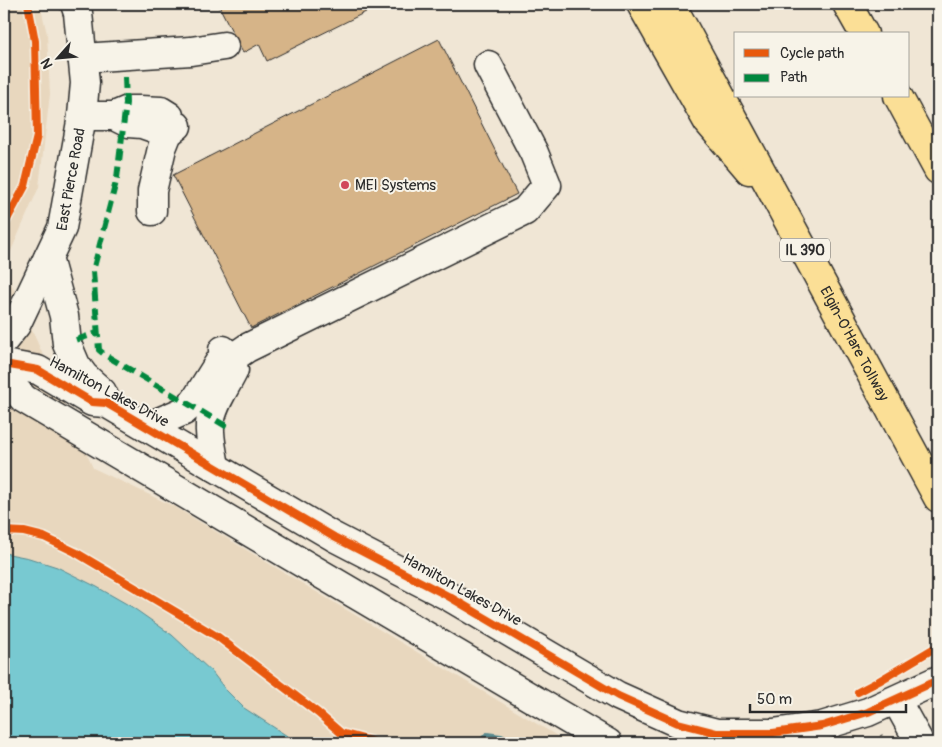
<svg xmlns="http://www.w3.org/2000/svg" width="942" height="747" font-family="Pangolin,sans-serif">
  <rect width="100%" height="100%" fill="#f0e6d5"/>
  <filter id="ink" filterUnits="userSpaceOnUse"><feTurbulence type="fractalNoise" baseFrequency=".02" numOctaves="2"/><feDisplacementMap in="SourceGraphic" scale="10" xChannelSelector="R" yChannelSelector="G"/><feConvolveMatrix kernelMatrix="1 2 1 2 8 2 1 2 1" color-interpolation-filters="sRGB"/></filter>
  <g filter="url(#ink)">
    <path fill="#e8d7be" d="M 4,4 L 40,4 L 47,34 L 50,94 L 39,187 L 4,267 L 93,468 L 173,506 L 569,743 L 4,743 Z"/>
    <path fill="#78c9d1" stroke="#598a8f" d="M 4,553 L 29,558 L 57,567 L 97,587 L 132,607 L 172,635 L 212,672 L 225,689 L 244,708 L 298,743 L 4,743 Z"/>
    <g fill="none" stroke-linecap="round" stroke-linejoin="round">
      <path stroke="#598a8f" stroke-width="6" d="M 480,743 L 487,735 L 501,737 L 512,743"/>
    </g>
    <g fill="#d6b488" stroke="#2b2b2b">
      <path d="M 218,4 L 382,4 L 267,61 L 259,44 L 243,53 Z"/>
      <path d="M 439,39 L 517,194 L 251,328 L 173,175 Z"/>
    </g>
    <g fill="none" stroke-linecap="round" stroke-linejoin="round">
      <defs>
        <g id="minor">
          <path d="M 82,58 L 191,51 L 224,46"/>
          <path d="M 82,116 L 114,116 L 128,110 L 140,110 L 161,111 L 169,116 L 168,133 L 142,124 L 128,123 L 114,116"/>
          <path d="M 152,211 L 152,191 L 162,148 L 168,133 L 177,126"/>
          <path d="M 48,258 L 64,316 L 67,344 L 76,365 L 84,376 L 102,392 L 106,401"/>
          <path id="s1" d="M 4,340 L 16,325 L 62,228 L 82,116 L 85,83 L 78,13 L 75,4"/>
          <path d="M 223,350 L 231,359 L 247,348 L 525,211 L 547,185 L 534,153 L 488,65"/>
          <path d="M 4,364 L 38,370 L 92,402 L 106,403 L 334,537 L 448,596 L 618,696 L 678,723 L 717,733 L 773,733 L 822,726 L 868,712 L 938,680"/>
          <path d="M 4,378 L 24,399 L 608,743"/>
          <path d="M 147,427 L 184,411 L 195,401 L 220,361 L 231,359 L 234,370 C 226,387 212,405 210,424 C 209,438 213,453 215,467"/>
          <path d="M 896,700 L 920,743"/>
        </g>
        <g id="highway">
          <path d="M 641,4 L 708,122 L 749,170"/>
          <path id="s2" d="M 671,4 L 938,498"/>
          <path d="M 847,4 L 864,34"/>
          <path d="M 898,96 L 938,170"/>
        </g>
      </defs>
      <use href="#minor" stroke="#2b2b2b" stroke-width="31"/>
      <use href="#highway" stroke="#2b2b2b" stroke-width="31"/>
      <path stroke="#2b2b2b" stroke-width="3" stroke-dasharray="1 4" stroke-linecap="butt" d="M 881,735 L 885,743"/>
      <use href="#minor" stroke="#f7f3e8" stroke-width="28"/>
      <use href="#highway" stroke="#fbdf96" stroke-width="28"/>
      <g stroke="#00873e" stroke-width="6" stroke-dasharray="12 6" stroke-linecap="butt">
        <path d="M 125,77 L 126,103 L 117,178 L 93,271 L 99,350 L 105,355 L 231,429"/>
        <path d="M 76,340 L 97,333"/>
      </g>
      <defs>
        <g id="cycleway">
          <path d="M 4,225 L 25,186 L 37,136 L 35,41 L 28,4"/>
          <path d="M 4,364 L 38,370 L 92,402 L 106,403 L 334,537 L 448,596 L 618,696 L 678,723 L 717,733 L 773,733 L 822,726 L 868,712 L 938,680"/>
          <path d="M 4,531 L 24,532 L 44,537 L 75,552 L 218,637 L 318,713 L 341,733 L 379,743"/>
          <path d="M 858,692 L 879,681 L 938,646"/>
        </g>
      </defs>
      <use href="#cycleway" stroke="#f7f3e8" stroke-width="11"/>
      <use href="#cycleway" stroke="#e8590c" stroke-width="8"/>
    </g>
  </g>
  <circle fill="#d1495b" stroke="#f7f3e8" stroke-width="2" cx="345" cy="185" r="5"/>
  <g text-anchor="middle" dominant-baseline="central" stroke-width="4" stroke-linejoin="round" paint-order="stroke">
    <rect fill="#f7f3e8" stroke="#686764" stroke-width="1" x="780" y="238.5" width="50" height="23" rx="4"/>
    <g font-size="14" font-weight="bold" fill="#2b2b2b">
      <text x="805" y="250">IL 390</text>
    </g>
    <g font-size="15" fill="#2b2b2b" stroke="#f7f3e8">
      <text stroke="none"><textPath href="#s1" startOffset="176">East Pierce Road</textPath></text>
      <text stroke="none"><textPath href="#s2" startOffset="386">Elgin-O'Hare Tollway</textPath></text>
      <text transform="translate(109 392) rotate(28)">Hamilton Lakes Drive</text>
      <text transform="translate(462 590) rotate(29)">Hamilton Lakes Drive</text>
    </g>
    <g font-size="15" fill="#2b2b2b" stroke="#f7f3e8" text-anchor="start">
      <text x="355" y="185">MEI Systems</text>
    </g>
  </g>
  <rect width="942" height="747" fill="none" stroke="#f7f3e8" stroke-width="20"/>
  <rect x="10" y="10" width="922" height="727" fill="none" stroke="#2b2b2b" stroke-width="2" filter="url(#ink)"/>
  <rect x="734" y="32" width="175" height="65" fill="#f7f3e8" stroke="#a5a39c"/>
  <rect x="744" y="49" width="25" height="8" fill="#e8590c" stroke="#a5a39c"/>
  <text x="780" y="58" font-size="15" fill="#2b2b2b">Cycle path</text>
  <rect x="744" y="74" width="25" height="8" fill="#00873e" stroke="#a5a39c"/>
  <text x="780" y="82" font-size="15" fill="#2b2b2b">Path</text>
  <g transform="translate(58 58) rotate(243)" stroke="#f7f3e8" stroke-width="4" paint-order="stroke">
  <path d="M0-4L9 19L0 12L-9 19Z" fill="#2b2b2b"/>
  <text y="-8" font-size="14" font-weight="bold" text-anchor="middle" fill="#2b2b2b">N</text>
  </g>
  <path d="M750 704v8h156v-8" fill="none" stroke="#2b2b2b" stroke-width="2.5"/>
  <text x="757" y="704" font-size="15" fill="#2b2b2b" stroke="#f7f3e8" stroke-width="4" paint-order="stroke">50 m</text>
</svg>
